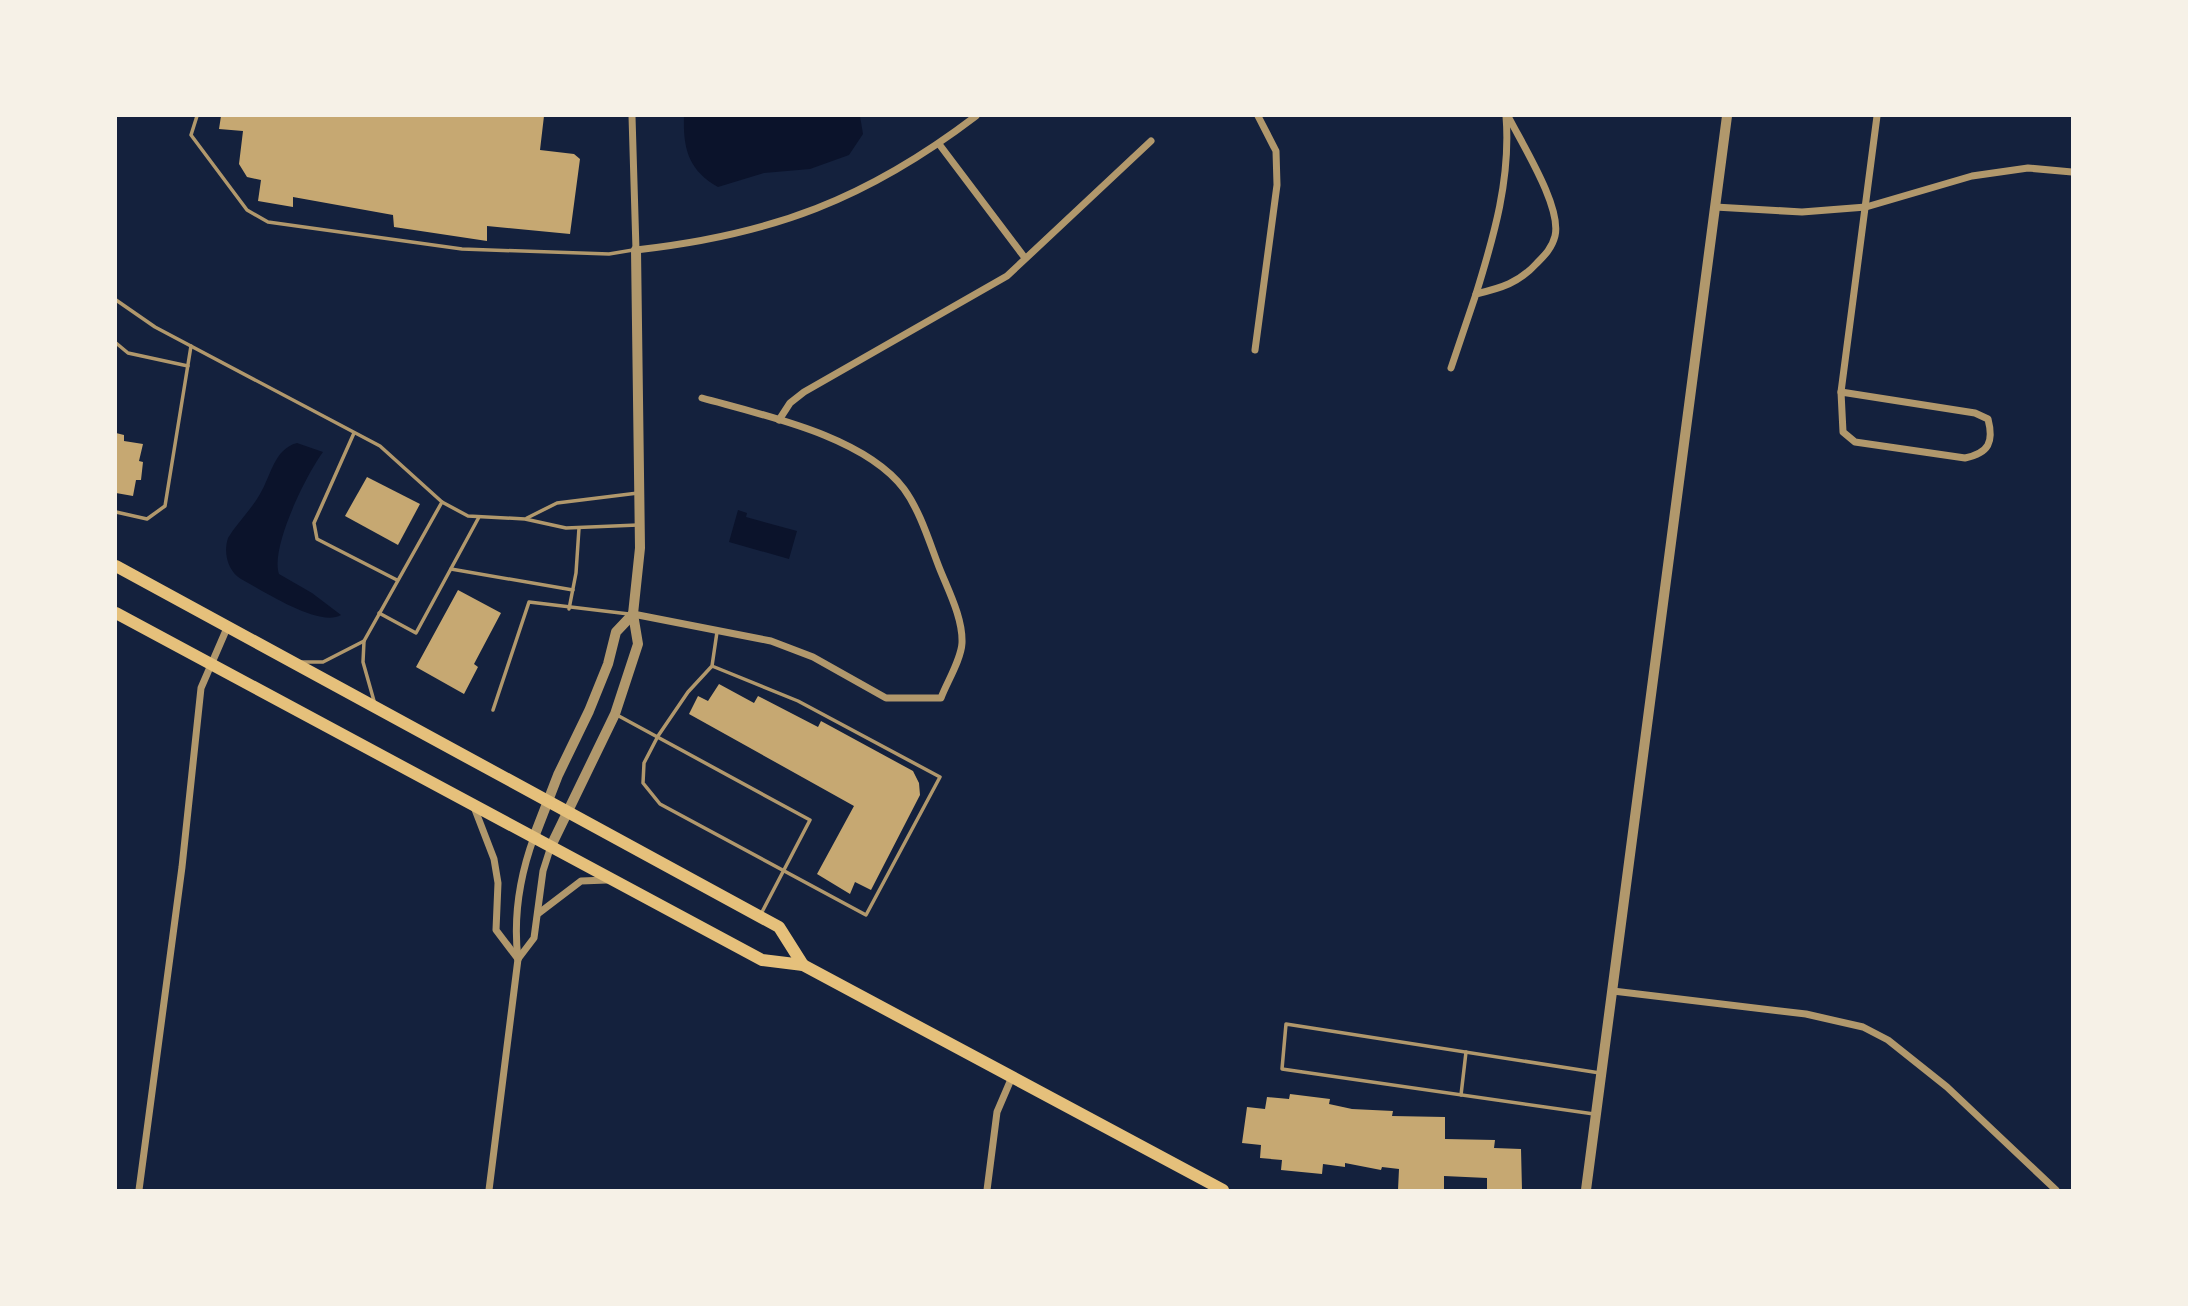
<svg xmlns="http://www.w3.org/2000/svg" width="2188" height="1306" font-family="'Alegreya Sans',sans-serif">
  <rect width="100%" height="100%" fill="#14213d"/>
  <g fill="#0b132b">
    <path d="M 684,116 L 860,116 L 863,134 L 849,155 L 810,169 L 764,173 L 718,187 C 688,170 683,148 684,116 Z"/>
    <path d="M 297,443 L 323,452 C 306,475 270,548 279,574 L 312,593 L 341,615 C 319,628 262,590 241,579 C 228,571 223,553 228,538 C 237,523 251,510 260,494 C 271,476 274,449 297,443 Z"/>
    <path d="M 738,510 L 747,513 L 746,517 L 797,531 L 789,559 L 729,542 Z"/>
  </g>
  <g fill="#c6a872">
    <path d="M 221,116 L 544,116 L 540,150 L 574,154 L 580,159 L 570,234 L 487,226 L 487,241 L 394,227 L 393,215 L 293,197 L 293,207 L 258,201 L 261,180 L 247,177 L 239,164 L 243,131 L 219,129 Z"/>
    <path d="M 116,433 L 124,435 L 124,441 L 143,444 L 139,461 L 143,462 L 141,480 L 136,480 L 133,496 L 116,493 Z"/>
    <path d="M 367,477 L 420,504 L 398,545 L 345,516 Z"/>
    <path d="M 458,590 L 501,613 L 474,664 L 478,667 L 464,694 L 416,667 Z"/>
    <path d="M 719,684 L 754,703 L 758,696 L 818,727 L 821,721 L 913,771 L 919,783 L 920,795 L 871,890 L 855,882 L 850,894 L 817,874 L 854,806 L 689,714 L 698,696 L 708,701 Z"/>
    <path d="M 1290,1094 L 1330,1099 L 1329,1104 L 1352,1109 L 1393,1111 L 1392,1116 L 1445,1117 L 1445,1139 L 1495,1140 L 1494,1148 L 1521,1149 L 1522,1190 L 1487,1190 L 1487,1178 L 1444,1176 L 1444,1190 L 1398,1190 L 1399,1169 L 1382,1167 L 1381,1170 L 1345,1163 L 1345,1167 L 1323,1164 L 1322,1174 L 1281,1170 L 1282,1160 L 1260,1158 L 1261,1145 L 1242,1143 L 1247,1107 L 1265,1109 L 1267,1097 L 1289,1099 Z"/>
  </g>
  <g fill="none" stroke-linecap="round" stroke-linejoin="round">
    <g stroke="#b1986c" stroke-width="3.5">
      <path d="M 197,116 L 191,135 L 247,210 L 268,222 L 462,249 L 609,254 L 633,250"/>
      <path d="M 116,300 L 155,327 L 380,446 L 442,502 L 468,516 L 525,519 L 566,528 L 638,525"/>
      <path d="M 116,343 L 128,353 L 188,366"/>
      <path d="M 354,433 L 314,523 L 317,539 L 397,580"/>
      <path d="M 116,512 L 147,519 L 165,506 L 191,346"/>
      <path d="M 527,518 L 557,503 L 638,493"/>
      <path d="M 451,569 L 573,590"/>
      <path d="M 569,609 L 576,573 L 579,528"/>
      <path d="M 379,613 L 416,633 L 479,517"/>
      <path d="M 301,662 L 323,662 L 364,641"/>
      <path d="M 712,666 L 798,701 L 940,777 L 866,915 L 660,804 L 643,783 L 644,763 L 658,736 L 688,692 L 712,666 L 717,632"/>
      <path d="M 374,701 L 363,662 L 364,641 L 442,502"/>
      <path d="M 493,710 L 529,602 L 629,614"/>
      <path d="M 617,715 L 810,820 L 762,912"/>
      <path d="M 1461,1095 L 1466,1052"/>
      <path d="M 1594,1114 L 1282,1069 L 1286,1024 L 1600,1073"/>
    </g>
    <g stroke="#b1986c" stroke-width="7">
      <path d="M 632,116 L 636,250 C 772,235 867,199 976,116"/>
      <path d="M 939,144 L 1025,258"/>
      <path d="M 1715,207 L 1802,212 L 1866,207 L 1972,176 L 2028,168 L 2072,172"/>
      <path d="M 1476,294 C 1494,236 1511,178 1506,116"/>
      <path d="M 1255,350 L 1277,185 L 1276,151 L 1258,116"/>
      <path d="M 1451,368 L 1476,294 C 1501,288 1519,283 1537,263 C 1545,255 1552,248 1555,236 C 1562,207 1522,144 1508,116"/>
      <path d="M 1841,392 L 1975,413 L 1988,419 C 1994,442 1989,453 1965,458 L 1855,442 L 1843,432 Z"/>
      <path d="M 1841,392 L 1877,116"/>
      <path d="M 779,420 L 790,403 L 804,392 L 1007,276 L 1151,141"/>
      <path d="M 633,614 L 771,641 L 813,657 L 886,698 L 941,698 C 947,682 961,660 962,643 C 963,618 948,590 939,567 C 929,541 920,511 904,489 C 864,436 763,415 702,398"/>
      <path d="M 474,807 L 494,859 L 498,883 L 496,930 L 518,959"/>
      <path d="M 539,913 L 581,881 L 607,880"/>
      <path d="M 518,959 L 534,938 L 543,871 L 551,846"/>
      <path d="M 1613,991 L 1806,1014 L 1863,1027 L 1888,1040 L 1947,1087 L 2056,1190"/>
      <path d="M 139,1190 L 182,867 L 201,688 L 227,628"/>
      <path d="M 489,1190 L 518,959 C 513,917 519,878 534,837"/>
      <path d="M 987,1190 L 997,1112 L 1012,1077"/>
    </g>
    <g stroke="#b1986c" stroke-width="10">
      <path d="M 534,837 L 558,775 L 589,711 L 608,664 L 616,632 L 633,614"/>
      <path d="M 551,846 L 615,714 L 638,644 L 633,614 L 640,548 L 636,250"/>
      <path d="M 1586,1190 L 1727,116"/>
    </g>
    <g stroke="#e5c07b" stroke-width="12">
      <path d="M 116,566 L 779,927 L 803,965"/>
      <path d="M 116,613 L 762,960 L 803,965 L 1223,1190"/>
    </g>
  </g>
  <rect width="2188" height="1306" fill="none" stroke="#f6f1e7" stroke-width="234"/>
</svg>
